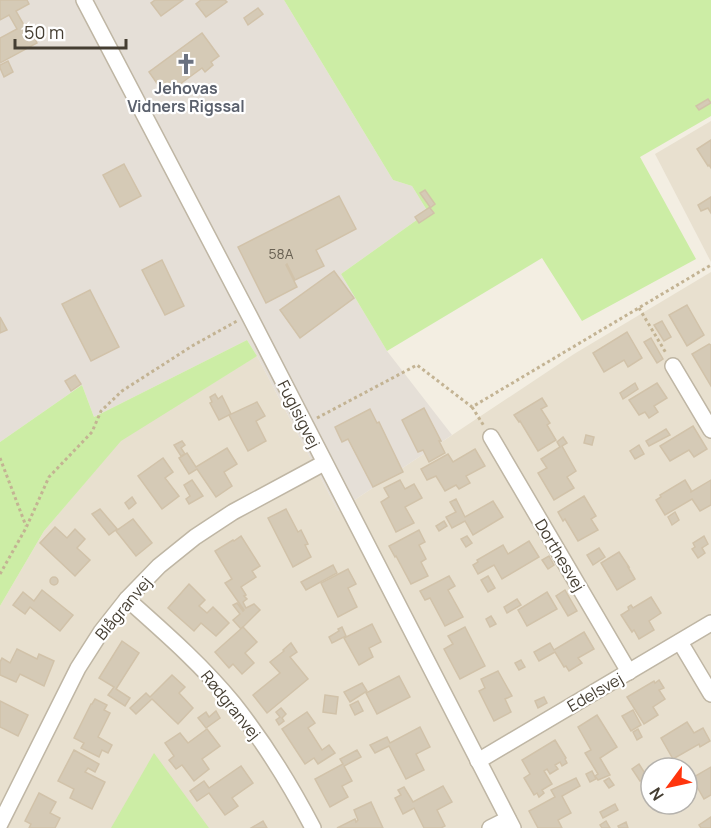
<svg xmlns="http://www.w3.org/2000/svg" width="711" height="828" font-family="Manrope,sans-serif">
  <rect width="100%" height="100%" fill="#f3eee2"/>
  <g fill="#e8e0cf" fill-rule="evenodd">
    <path d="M 711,121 L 711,262 L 655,154 Z"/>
    <path d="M 711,272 L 711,828 L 0,828 L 0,606 L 44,531 L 121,440 L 257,356 L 338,511 L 574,354 ZM 651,768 L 687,768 L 687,804 L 651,804 Z"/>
  </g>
  <path fill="#e5dfd7" d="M 0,0 L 284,0 L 393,180 L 412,186 L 428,212 L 341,274 L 387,351 L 452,435 L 338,511 L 257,356 L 247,340 L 94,417 L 82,385 L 0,442 Z"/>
  <g fill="#cceda5">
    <path d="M 284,0 L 711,0 L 711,116 L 640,157 L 696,259 L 582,321 L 542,258 L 387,351 L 341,274 L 428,212 L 412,186 L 393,180 Z"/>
    <path d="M 247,340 L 257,356 L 121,441 L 44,531 L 0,606 L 0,442 L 82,385 L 94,417 Z"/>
    <path d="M 154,753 L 209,828 L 111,828 Z"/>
  </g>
  <g fill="#d5cab6" stroke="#d1c2a9" stroke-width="1.5">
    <path d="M 0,0 L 27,0 L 29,4 L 16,11 L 24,25 L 27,24 L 37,43 L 0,63 L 0,38 L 17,29 L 9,15 L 0,20 Z"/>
    <path d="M 155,0 L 183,0 L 161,16 L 151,3 Z"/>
    <path d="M 201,0 L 225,0 L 227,2 L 206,17 L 196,4 Z"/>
    <path d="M 258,8 L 263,14 L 248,25 L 244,18 Z"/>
    <path d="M 202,33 L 219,56 L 211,62 L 213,65 L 205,72 L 202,68 L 165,95 L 149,72 Z"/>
    <path d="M 8,61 L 13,72 L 4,77 L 0,68 L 0,65 Z"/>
    <path d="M 708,99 L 711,103 L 699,110 L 696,106 Z"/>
    <path d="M 711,140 L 711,168 L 709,165 L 708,166 L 697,149 Z"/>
    <path d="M 124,164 L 141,196 L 120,207 L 103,175 Z"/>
    <path d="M 425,190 L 435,204 L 430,208 L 434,213 L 419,223 L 415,217 L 430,207 L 420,193 Z"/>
    <path d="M 339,196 L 356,229 L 316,250 L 324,266 L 295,280 L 287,264 L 286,265 L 297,287 L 266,303 L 238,247 Z"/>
    <path d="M 711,197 L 711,213 L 708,208 L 701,211 L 698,205 Z"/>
    <path d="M 162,260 L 184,306 L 165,315 L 142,270 Z"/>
    <path d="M 334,271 L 354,298 L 300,338 L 280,310 Z"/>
    <path d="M 90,290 L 119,347 L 91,361 L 62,304 Z"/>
    <path d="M 687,305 L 704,335 L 687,346 L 669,315 Z"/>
    <path d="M 0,317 L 7,330 L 0,333 Z"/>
    <path d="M 662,321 L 671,337 L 664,341 L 654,325 Z"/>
    <path d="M 627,332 L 642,358 L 628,367 L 624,360 L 604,372 L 593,353 Z"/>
    <path d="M 651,338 L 663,359 L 657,363 L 644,342 Z"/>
    <path d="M 709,344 L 711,345 L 711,386 L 692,354 Z"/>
    <path d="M 75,375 L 81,384 L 71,391 L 65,381 Z"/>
    <path d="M 635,383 L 638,389 L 623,399 L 620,393 Z"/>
    <path d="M 657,383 L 667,398 L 654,406 L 658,412 L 649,418 L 645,412 L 639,415 L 629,400 Z"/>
    <path d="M 215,394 L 218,399 L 222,396 L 231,414 L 219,420 L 210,403 L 212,402 L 210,397 Z"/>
    <path d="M 542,398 L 547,406 L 541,409 L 550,423 L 547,425 L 556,440 L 538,451 L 520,421 L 519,422 L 514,415 Z"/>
    <path d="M 257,402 L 265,416 L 256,421 L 266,441 L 248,451 L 229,415 Z"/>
    <path d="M 424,408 L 441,441 L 439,441 L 445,453 L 429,462 L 423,450 L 418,452 L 402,420 Z"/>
    <path d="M 370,409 L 377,423 L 379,422 L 403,472 L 373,487 L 348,439 L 342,442 L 335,427 Z"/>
    <path d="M 693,426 L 707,449 L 694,457 L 689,450 L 670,461 L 660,446 Z"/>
    <path d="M 666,429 L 670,435 L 649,446 L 646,441 Z"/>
    <path d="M 586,435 L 594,437 L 592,445 L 584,443 Z"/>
    <path d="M 563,437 L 567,443 L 562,446 L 576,471 L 567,477 L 574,488 L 554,500 L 538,473 L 547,468 L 541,459 L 560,447 L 557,442 Z"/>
    <path d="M 182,441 L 185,445 L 181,448 L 185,454 L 181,456 L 174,445 Z"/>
    <path d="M 639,445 L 644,454 L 635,459 L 630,451 Z"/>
    <path d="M 227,448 L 237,464 L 224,472 L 232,486 L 216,497 L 197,469 L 189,474 L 179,458 L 187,453 L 196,467 Z"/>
    <path d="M 475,449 L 485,466 L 466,476 L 470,483 L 459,489 L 456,485 L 445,491 L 436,476 L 427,480 L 421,469 L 448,454 L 453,462 Z"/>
    <path d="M 163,458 L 173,472 L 165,478 L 179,496 L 162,509 L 138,476 Z"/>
    <path d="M 192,480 L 203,496 L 189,504 L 186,499 L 190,496 L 184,485 Z"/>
    <path d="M 400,480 L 405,489 L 414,484 L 422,498 L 405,507 L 414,523 L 396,532 L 381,502 L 389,497 L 384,488 Z"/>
    <path d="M 685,480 L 691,490 L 691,492 L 711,480 L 711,505 L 700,511 L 692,499 L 665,515 L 656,500 L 661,497 L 660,495 Z"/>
    <path d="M 584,496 L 596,516 L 591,519 L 598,530 L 578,541 L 565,519 L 563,521 L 558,512 Z"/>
    <path d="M 132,497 L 136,503 L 129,509 L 125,503 Z"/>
    <path d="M 456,499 L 465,517 L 493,501 L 503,517 L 473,535 L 465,521 L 452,528 L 446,517 L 456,512 L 450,502 Z"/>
    <path d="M 100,509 L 117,529 L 109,535 L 92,514 Z"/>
    <path d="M 286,509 L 298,532 L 301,530 L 308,544 L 305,545 L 311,557 L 293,567 L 268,518 Z"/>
    <path d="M 675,512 L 679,520 L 672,525 L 668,517 Z"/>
    <path d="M 133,519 L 152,543 L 136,556 L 116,531 Z"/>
    <path d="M 444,521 L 447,526 L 439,531 L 436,526 Z"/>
    <path d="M 55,527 L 67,538 L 75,529 L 85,539 L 77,548 L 90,560 L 75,576 L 40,543 Z"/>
    <path d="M 419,530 L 425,542 L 419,545 L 426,559 L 421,562 L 428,576 L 411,584 L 396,556 L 395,557 L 389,546 Z"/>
    <path d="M 241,536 L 260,566 L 252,571 L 256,577 L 241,587 L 246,595 L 244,596 L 247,599 L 243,602 L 246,608 L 254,604 L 260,610 L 241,629 L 233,620 L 240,614 L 233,605 L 237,603 L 243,611 L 244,610 L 225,583 L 232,579 L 215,551 L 233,540 L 234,541 Z"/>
    <path d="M 467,536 L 472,543 L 466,547 L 461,539 Z"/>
    <path d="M 704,536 L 708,544 L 702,548 L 705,553 L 698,558 L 692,549 L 695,547 L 693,543 Z"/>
    <path d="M 529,541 L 539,557 L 502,579 L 494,565 L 478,574 L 473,565 L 478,562 L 477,560 L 503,545 L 508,554 Z"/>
    <path d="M 599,548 L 605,557 L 593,565 L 587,555 Z"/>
    <path d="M 619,552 L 629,567 L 628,567 L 635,579 L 617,590 L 601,563 Z"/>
    <path d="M 549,556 L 554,565 L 548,569 L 542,560 Z"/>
    <path d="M 333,565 L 337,573 L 306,590 L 301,582 Z"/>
    <path d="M 348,569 L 356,584 L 348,588 L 357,607 L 338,617 L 321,583 Z"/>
    <path d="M 449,576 L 455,586 L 448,590 L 463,617 L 445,626 L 430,598 L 425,600 L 420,591 Z"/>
    <path d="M 488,576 L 495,588 L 488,592 L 481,580 Z"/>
    <circle cx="54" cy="581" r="4"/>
    <path d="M 189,584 L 205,600 L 199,606 L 207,613 L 213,607 L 229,623 L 216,636 L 201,623 L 194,631 L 168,608 Z"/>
    <path d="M 42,590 L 73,615 L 60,631 L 30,607 L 25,614 L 13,605 L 23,592 L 34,601 Z"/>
    <path d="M 565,590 L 577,611 L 568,616 L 556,596 Z"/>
    <path d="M 547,592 L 557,609 L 527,626 L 518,610 Z"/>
    <path d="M 651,597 L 661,613 L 649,621 L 654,630 L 639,639 L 634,630 L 632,632 L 621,615 L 629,610 L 628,607 L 631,605 L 633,608 Z"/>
    <path d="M 517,599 L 521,605 L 507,613 L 504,607 Z"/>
    <path d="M 491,616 L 496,624 L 490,627 L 486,619 Z"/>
    <path d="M 372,624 L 381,642 L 369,648 L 373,657 L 359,665 L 344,638 Z"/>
    <path d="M 243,627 L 257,642 L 245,653 L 254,663 L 242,674 L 233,664 L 229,668 L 215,652 Z"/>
    <path d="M 342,627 L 346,636 L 332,643 L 329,637 L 339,631 L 338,629 Z"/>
    <path d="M 465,627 L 485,666 L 460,679 L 444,649 L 453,644 L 448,636 Z"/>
    <path d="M 584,632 L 594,649 L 578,658 L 582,663 L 569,671 L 566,666 L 564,667 L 555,652 L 539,661 L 534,652 L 550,643 L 554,650 Z"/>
    <path d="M 122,641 L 139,653 L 116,689 L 130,698 L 125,706 L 108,695 L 114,687 L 99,678 Z"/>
    <path d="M 291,643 L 297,652 L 290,657 L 308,679 L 267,713 L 253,695 L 280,673 L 270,662 L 284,651 L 283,650 Z"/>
    <path d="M 17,649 L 37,659 L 39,654 L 54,661 L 44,686 L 20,674 L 16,682 L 0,675 L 0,662 L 2,658 L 10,663 Z"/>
    <path d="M 521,660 L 525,667 L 519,670 L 515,663 Z"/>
    <path d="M 498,671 L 512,696 L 505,699 L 511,712 L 494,721 L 479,691 L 485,688 L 481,679 Z"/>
    <path d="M 172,675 L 185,687 L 179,693 L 193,708 L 178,724 L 152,699 L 136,714 L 130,708 L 146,693 L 150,697 Z"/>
    <path d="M 399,676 L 410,697 L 377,714 L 366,693 Z"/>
    <path d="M 659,680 L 664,688 L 659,690 L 665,699 L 653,707 L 658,715 L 644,724 L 627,697 L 654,681 L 655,683 Z"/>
    <path d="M 362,683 L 367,691 L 350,702 L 344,692 Z"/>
    <path d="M 325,695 L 338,697 L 336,714 L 323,712 Z"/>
    <path d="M 544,697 L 547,703 L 538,708 L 535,701 Z"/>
    <path d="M 95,699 L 107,705 L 104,710 L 110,713 L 98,737 L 112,745 L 108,753 L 102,750 L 99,757 L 81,748 L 84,743 L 74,738 L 91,704 L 92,704 Z"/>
    <path d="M 0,701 L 28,715 L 18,736 L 0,727 Z"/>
    <path d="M 358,701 L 363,711 L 355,715 L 350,705 Z"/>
    <path d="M 281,708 L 286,714 L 282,718 L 284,721 L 279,725 L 276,720 L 280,717 L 276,712 Z"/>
    <path d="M 633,710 L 641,725 L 631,731 L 622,716 Z"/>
    <path d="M 216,711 L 220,718 L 206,728 L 198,718 L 206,712 L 209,717 Z"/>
    <path d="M 307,712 L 315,723 L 308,728 L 322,750 L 329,745 L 335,753 L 318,764 L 314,758 L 305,764 L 282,729 Z"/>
    <path d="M 597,715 L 617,747 L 600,758 L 610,775 L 598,780 L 595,776 L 598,774 L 585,753 L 591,750 L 578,727 Z"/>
    <path d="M 687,722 L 694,733 L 703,728 L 710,741 L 700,747 L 699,744 L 673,759 L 661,738 Z"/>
    <path d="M 420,727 L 430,747 L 416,754 L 424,770 L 406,779 L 389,746 L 375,753 L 370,745 L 387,737 L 390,743 Z"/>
    <path d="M 207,729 L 220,746 L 202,759 L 209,769 L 194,781 L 182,765 L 176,769 L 169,760 L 174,756 L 165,743 L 180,733 L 188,743 Z"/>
    <path d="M 638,729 L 642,737 L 637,740 L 633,732 Z"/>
    <path d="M 555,740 L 566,758 L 565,759 L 567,763 L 562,766 L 560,762 L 555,765 L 558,769 L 550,774 L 547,769 L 544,771 L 552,784 L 542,790 L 544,793 L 539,797 L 537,793 L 534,795 L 524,778 L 530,774 L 522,760 Z"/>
    <path d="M 74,750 L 99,764 L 95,772 L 88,768 L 85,772 L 105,782 L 92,809 L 70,798 L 74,789 L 58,781 Z"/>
    <path d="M 357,750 L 361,757 L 344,766 L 352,781 L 342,786 L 348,797 L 330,807 L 315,779 L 343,764 L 340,759 Z"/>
    <path d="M 639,764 L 646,775 L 645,775 L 646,778 L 640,781 L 632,769 Z"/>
    <path d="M 241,766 L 253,783 L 232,798 L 238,806 L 225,815 L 209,793 L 197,801 L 190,791 L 204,781 L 209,788 Z"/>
    <path d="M 711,767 L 711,795 L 704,799 L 692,778 Z"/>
    <path d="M 592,771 L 596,779 L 590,782 L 586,774 Z"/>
    <path d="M 687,772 L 694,783 L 687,787 Z"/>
    <path d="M 576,778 L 580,786 L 562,796 L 571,813 L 558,820 L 562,828 L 538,828 L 529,811 L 555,797 L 551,790 Z"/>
    <path d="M 609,778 L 614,785 L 609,788 L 604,781 Z"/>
    <path d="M 443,786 L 452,802 L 437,810 L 445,826 L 441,828 L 424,828 L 414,808 L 403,814 L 395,798 L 401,795 L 398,790 L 404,787 L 413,802 Z"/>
    <path d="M 39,793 L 56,802 L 50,813 L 60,818 L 55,828 L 29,828 L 31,824 L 25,821 Z"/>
    <path d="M 371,802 L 383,828 L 337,828 L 355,819 L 356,822 L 358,820 L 354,810 Z"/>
    <path d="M 615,804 L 618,810 L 603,818 L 600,812 Z"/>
    <path d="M 711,817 L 711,828 L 701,828 L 699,825 Z"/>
    <path d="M 263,821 L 267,828 L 251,828 Z"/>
    <path d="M 606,821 L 610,828 L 602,828 L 600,825 Z"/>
    <path d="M 626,822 L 628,828 L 619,828 L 618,826 Z"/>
  </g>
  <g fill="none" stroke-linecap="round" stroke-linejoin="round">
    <defs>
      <g id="minor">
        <path d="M 84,0 L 249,315 L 513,828"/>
        <path d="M 673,366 L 711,430"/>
        <path d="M 491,437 L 629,672"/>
        <path d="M 127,599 C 164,632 202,665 233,703 C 264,742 290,784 313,828"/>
        <path d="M 680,642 L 711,694"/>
        <path d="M 478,761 L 711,623"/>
        <path d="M 0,824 L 78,668 L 101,632 L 127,599 L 159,566 L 195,537 L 233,512 L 324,463"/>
        <path d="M 490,828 L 508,819"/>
      </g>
    </defs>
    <use href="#minor" stroke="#bfb6a4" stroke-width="18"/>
    <g stroke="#c3b393" stroke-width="3" stroke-dasharray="3 3" stroke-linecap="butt">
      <path d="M 639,308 L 666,353"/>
      <path d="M 472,407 L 484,426"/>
      <path d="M 317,418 L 417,365 L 472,407 L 711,265"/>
      <path d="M 0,458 L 26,526"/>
      <path d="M 0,574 L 26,528 L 49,477 L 92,432 L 101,411 L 122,391 L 192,346 L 237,321"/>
    </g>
    <use href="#minor" stroke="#fff" stroke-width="15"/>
  </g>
  <defs>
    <symbol id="church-bare" viewBox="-9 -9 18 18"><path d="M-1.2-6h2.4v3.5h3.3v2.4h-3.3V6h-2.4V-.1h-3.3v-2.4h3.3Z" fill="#6b7280" stroke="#fff" stroke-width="2.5" paint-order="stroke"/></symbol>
  </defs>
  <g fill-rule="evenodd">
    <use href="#church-bare" x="171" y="49" width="30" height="30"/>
  </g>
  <g text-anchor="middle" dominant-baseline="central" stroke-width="4.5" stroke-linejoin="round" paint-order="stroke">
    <g font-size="14" fill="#696153">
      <text x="281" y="253">58A</text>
    </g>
    <g font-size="16" font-weight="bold" fill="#5b616d" stroke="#fff">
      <text x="186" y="88">Jehovas<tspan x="186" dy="18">Vidners Rigssal</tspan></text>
    </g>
    <g font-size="16" fill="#453e32" stroke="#fff">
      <text transform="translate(299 414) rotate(63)">Fuglsigvej</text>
      <text transform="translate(560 555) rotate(59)">Dorthesvej</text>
      <text transform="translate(123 608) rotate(-50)">Blågranvej</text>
      <text transform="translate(595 692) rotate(-30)">Edelsvej</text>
      <text transform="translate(231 705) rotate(51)">Rødgranvej</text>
    </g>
  </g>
  <g transform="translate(669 786) rotate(237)"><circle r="28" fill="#ffffff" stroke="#b5b2ad" stroke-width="1.5"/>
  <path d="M0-4.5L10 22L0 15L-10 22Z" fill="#ff350d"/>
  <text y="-9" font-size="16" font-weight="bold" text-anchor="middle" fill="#453e32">N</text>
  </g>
  <path d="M15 39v9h111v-9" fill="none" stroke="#453e32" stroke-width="3"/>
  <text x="24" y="39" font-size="18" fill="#453e32" stroke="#ffffff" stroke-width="4.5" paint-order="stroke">50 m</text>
</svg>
